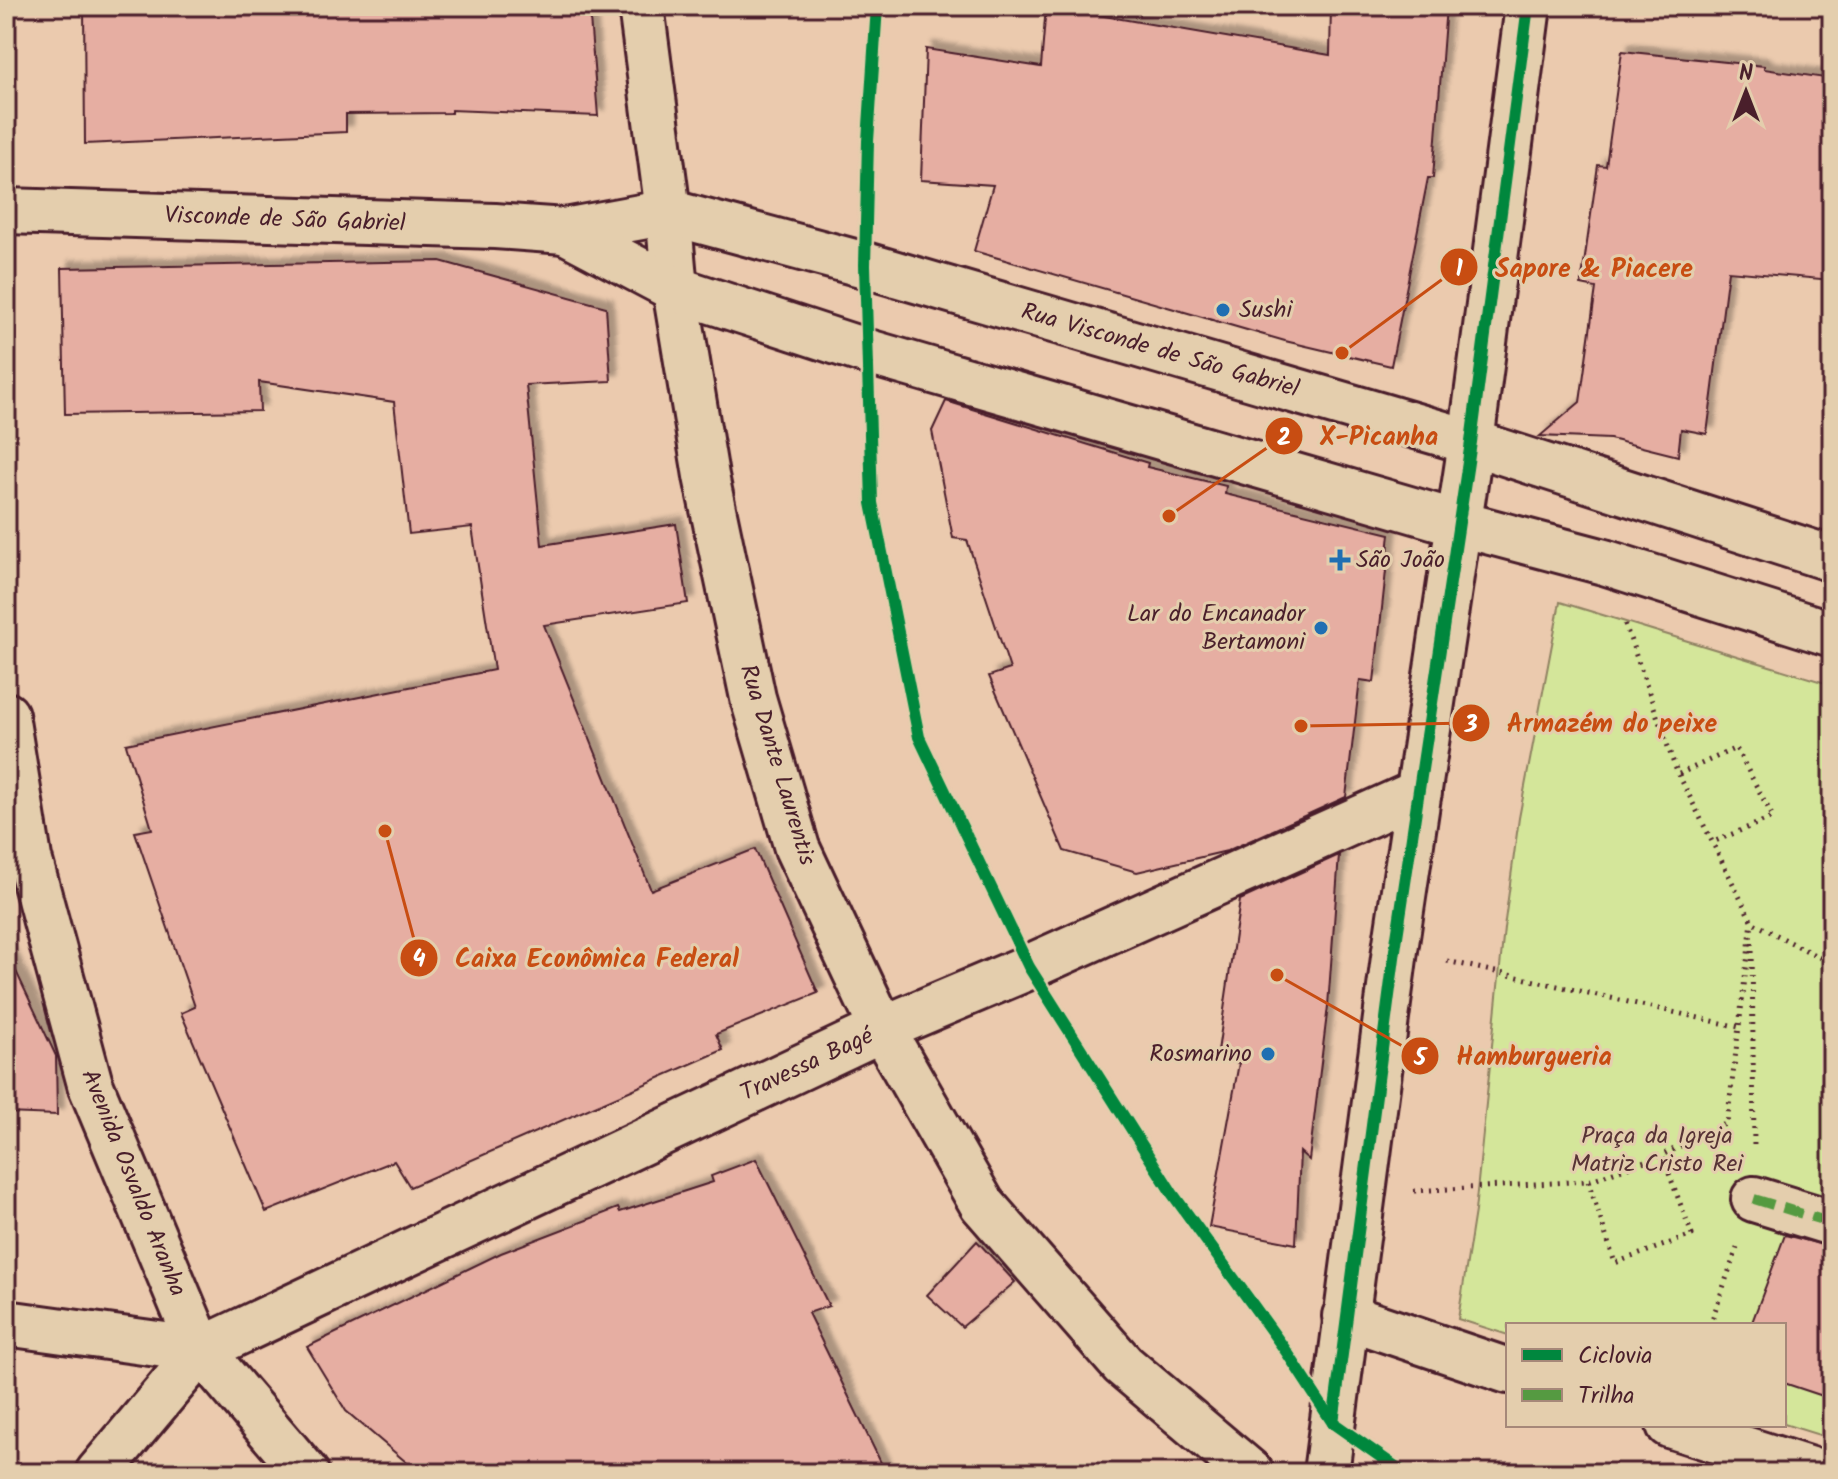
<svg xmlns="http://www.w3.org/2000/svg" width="1838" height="1479" font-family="Kalam,sans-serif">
  <defs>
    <filter id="shadow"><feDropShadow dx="7" dy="-7" stdDeviation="2" flood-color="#0004"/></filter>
  </defs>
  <rect width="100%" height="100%" fill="#ebcaae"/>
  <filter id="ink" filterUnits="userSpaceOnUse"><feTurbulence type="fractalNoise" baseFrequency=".0125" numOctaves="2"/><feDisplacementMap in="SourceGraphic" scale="16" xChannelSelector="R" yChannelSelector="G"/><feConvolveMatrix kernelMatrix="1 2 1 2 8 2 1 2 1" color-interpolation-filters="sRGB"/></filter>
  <g filter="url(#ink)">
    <path fill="#d4e69a" stroke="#8f8262" stroke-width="2" d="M 1560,602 L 1832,685 L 1832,1439 L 1784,1424 L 1784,1325 L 1508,1325 L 1508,1335 L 1458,1319 L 1475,1211 L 1504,928 L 1519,818 Z"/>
    <g fill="#e6aea2" stroke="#4a1f2b" stroke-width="2" filter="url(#shadow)">
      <path d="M 84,6 L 589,6 L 598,116 L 451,110 L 451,113 L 346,114 L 346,132 L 85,144 Z"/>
      <path d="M 1046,6 L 1330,55 L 1331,6 L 1446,6 L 1433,178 L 1428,178 L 1391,366 L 1285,341 L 974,251 L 993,185 L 921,180 L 926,49 L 1041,67 Z"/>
      <path d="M 1622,51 L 1764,66 L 1764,69 L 1832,79 L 1832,280 L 1728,271 L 1707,434 L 1681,429 L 1678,456 L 1610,439 L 1540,436 L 1580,402 L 1596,288 L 1581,285 L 1598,165 L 1606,166 Z"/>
      <path d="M 440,261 L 606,307 L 611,381 L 526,385 L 542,545 L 676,524 L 688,603 L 544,625 L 651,890 L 755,849 L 818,993 L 716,1034 L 723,1050 L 410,1187 L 394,1161 L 266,1212 L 181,1013 L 195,1007 L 135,832 L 152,829 L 126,744 L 494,670 L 472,527 L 409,534 L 394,402 L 259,382 L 260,411 L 65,414 L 62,268 Z"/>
      <path d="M 946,401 L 1148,463 L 1147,467 L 1226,486 L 1225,494 L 1390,534 L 1374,682 L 1360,680 L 1346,797 L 1227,851 L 1137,872 L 1064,851 L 989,676 L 1010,669 L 967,540 L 953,538 L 932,431 Z"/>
      <path d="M 1339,855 L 1328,1006 L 1309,1160 L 1300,1152 L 1296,1244 L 1209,1227 L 1239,1063 L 1217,1058 L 1240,900 Z"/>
      <path d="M 6,950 L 56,1056 L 57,1115 L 6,1113 Z"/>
      <path d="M 756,1159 L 829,1306 L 808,1313 L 886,1473 L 419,1473 L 346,1411 L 307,1347 L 501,1253 L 618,1208 L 620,1212 L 713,1182 L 711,1176 Z"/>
      <path d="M 1785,1235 L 1832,1247 L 1832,1399 L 1784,1383 L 1784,1325 L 1751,1325 Z"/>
      <path d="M 977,1241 L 1015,1282 L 962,1327 L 927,1295 Z"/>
    </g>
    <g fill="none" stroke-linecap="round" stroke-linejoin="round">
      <defs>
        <g id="minor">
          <path d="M 641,6 L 668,212 L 675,289 L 706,476 L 753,698 L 797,848 L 882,1029 L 982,1204 L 1123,1365 L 1251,1473"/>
          <path d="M 6,211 L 495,226 L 565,231 L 668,212 L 865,265 L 1471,442 L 1832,559"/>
          <path d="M 565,231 L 675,289 L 868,352 L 1457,523 L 1604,562 L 1832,634"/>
          <path d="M 1754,1199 L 1832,1223"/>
          <path d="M 1345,1316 L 1508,1371"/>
          <path d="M 6,1323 L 201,1350"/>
          <path d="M 1669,1425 L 1820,1473"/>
          <path d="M 98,1473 L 201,1350 L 882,1029 L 1029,967 L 1419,792"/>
        </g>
        <g id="major">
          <path d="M 6,715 L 29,858 L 90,1084 L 201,1350 L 306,1473"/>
          <path d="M 1326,1473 L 1395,950 L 1471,442 L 1528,6"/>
        </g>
      </defs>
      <use href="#minor" stroke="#4a1f2b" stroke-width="50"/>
      <use href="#major" stroke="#4a1f2b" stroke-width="50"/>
      <g stroke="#4a1f2b" stroke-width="5" stroke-dasharray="2 6" stroke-linecap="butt">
        <path d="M 1625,624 L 1675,767 L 1752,922 L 1832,964"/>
        <path d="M 1679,774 L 1736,748 L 1773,817 L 1713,842"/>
        <path d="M 1752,943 L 1754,1149"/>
        <path d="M 1447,961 L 1739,1027"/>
        <path d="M 1588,1181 L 1615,1263 L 1692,1235 L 1662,1155"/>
        <path d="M 1414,1191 L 1588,1181 L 1662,1155 L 1727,1123 L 1752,922"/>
        <path d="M 1710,1325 L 1737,1248"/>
      </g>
      <use href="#minor" stroke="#e4cead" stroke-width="44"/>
      <use href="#major" stroke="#e4cead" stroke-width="44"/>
      <path stroke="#559a41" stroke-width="10" stroke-dasharray="20 10" stroke-linecap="butt" d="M 1754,1199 L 1832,1223"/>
      <defs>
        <g id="cycleway">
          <path d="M 877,6 L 868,141 L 865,265 L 872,503 L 919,737 L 1029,967 L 1172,1193 L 1286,1351 L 1333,1423 L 1404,1473"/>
          <path d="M 1333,1423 L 1395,950 L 1471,442 L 1528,6"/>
        </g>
      </defs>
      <use href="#cycleway" stroke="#e4cead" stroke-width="17"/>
      <use href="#cycleway" stroke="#00873e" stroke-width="12"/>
    </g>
  </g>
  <g fill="#1f6fb2" stroke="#e4cead" stroke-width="3">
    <circle cx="1223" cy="310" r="8"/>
    <path d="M1336 548h8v8h8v8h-8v8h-8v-8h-8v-8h8z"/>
    <circle cx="1321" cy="628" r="8"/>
    <circle cx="1268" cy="1054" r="8"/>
  </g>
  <g text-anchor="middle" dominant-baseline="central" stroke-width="6" stroke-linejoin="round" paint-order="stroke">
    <g font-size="24" fill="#4a1f2b" stroke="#e4cead">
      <text transform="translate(285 220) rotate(2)">Visconde de São Gabriel</text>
      <text transform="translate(1160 351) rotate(16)">Rua Visconde de São Gabriel</text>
      <text transform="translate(777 765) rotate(73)">Rua Dante Laurentis</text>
      <text transform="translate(807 1065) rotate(-25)">Travessa Bagé</text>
      <text transform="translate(133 1183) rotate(68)">Avenida Osvaldo Aranha</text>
    </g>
    <g font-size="24" fill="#4a1f2b" stroke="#e4cead" text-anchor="start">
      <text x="1239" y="310">Sushi</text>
      <text x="1356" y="560">São João</text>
      <text x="1305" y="614" text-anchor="end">Lar do Encanador<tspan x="1305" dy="28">Bertamoni</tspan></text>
      <text x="1252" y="1054" text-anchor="end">Rosmarino</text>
    </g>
    <g font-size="24" fill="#583336" stroke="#e4cead">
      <text x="1657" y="1136">Praça da Igreja<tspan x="1657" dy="28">Matriz Cristo Rei</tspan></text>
    </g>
  </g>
  <path fill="none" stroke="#c84d12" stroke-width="3" d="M1342 353L1459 267M1169 516L1284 436M1301 726L1471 723M385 831L419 958M1277 975L1420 1056"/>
  <g fill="#c84d12" stroke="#e4cead" stroke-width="3">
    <circle cx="1342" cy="353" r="8"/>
    <circle cx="1169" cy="516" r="8"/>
    <circle cx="1301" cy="726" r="8"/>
    <circle cx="385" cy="831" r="8"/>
    <circle cx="1277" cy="975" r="8"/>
    <circle cx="1459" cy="267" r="20"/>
    <circle cx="1284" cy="436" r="20"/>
    <circle cx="1471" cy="723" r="20"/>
    <circle cx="419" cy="958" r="20"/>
    <circle cx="1420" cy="1056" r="20"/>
  </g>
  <g font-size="24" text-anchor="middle" font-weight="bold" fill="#fff">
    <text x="1459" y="276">1</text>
    <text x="1284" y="445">2</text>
    <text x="1471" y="732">3</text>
    <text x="419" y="966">4</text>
    <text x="1420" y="1065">5</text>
  </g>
  <g font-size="26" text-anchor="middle" font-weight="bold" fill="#c84d12" stroke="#e4cead" stroke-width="6" stroke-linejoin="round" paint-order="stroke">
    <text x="1594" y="277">Sapore &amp; Piacere</text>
    <text x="1379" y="445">X-Picanha</text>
    <text x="1612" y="732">Armazém do peixe</text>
    <text x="597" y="967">Caixa Econômica Federal</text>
    <text x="1534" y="1065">Hamburgueria</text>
  </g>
  <rect width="1838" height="1479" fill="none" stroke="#e4cead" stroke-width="32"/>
  <rect x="16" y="16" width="1806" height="1447" fill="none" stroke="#4a1f2b" stroke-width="3" filter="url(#ink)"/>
  <rect x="1506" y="1323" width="280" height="104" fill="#e4cead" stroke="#a68879" stroke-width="2"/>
  <rect x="1522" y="1349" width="40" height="12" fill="#00873e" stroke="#a68879" stroke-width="2"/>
  <text x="1578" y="1363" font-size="24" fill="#4a1f2b">Ciclovia</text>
  <rect x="1522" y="1389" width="40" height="12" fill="#559a41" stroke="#a68879" stroke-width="2"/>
  <text x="1578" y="1403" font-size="24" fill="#4a1f2b">Trilha</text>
  <g transform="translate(1746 92)" stroke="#e4cead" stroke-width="6" paint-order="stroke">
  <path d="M0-6L14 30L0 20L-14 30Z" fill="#4a1f2b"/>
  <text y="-12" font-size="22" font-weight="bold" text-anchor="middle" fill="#4a1f2b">N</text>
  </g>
</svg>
